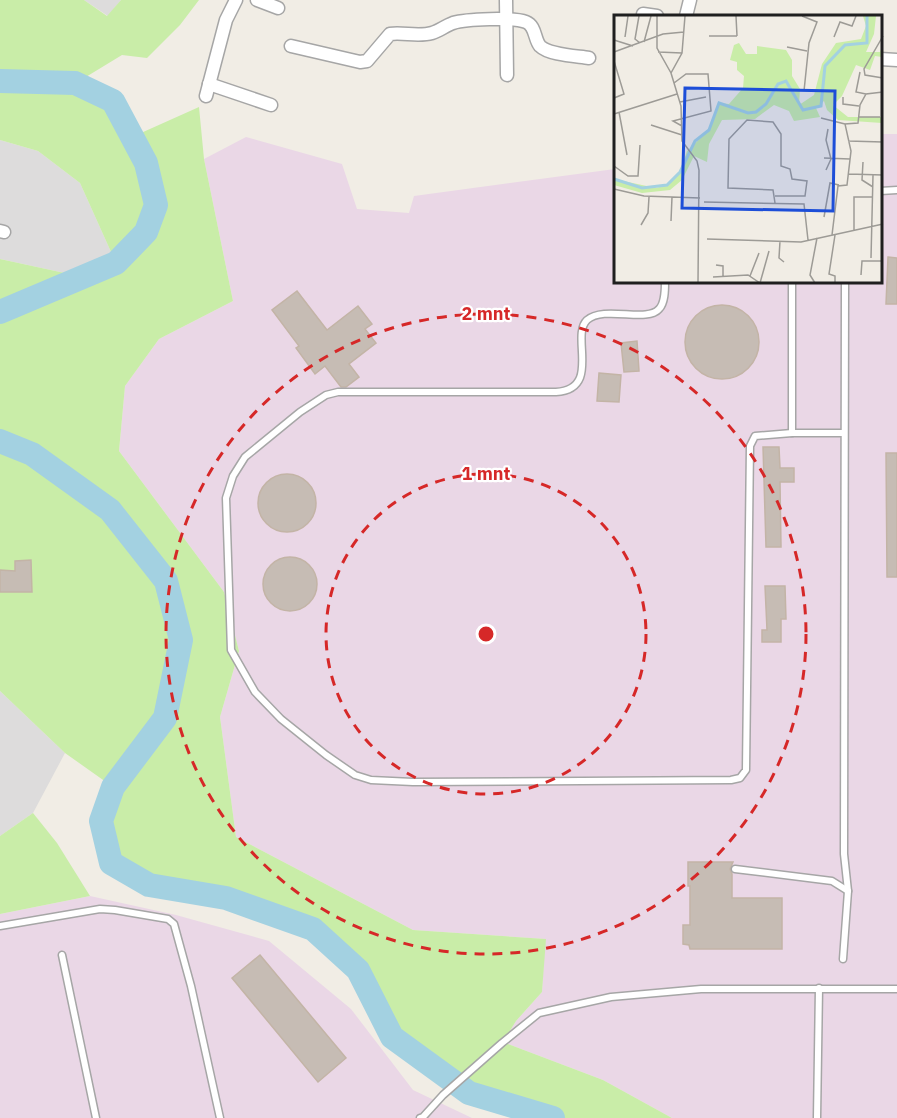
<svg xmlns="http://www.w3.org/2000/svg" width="897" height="1118" font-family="'IBM Plex Sans',sans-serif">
  <rect width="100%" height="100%" fill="#f1ede5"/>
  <g fill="#dddcdc">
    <path d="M 84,0 L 121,0 L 108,16 Z"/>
    <path d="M 0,140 L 38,151 L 80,183 L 116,263 L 83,277 L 0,259 Z"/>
    <path d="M 0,691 L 65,753 L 33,813 L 0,836 Z"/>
  </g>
  <g fill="#ead7e6">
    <path d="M 881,134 L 897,134 L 897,1118 L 672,1118 L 603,1080 L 503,1042 L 516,1021 L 542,992 L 545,939 L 413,930 L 236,837 L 220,717 L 239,651 L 224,592 L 119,451 L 125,386 L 159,339 L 233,301 L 204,159 L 246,137 L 342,164 L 357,209 L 409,213 L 414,196 L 615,169 L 615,282 L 880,282 Z"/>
    <path d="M 90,896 L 176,915 L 269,941 L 351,1009 L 413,1090 L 472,1118 L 0,1118 L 0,914 Z"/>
  </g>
  <g fill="#c9eda8">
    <path d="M 0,0 L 84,0 L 107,16 L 121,0 L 199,0 L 180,25 L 147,58 L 122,55 L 76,83 L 113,101 L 132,137 L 199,107 L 204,159 L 233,301 L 159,339 L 125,386 L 119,451 L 224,592 L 239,651 L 220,717 L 236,837 L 413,930 L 546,939 L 542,992 L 516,1021 L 503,1042 L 603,1080 L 672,1118 L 553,1118 L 469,1093 L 392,1037 L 358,970 L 313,929 L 226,898 L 149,885 L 111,863 L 101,821 L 113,787 L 65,753 L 0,691 L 0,259 L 83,277 L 116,263 L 80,183 L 38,151 L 0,140 Z"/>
    <path d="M 33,813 L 57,843 L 90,896 L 0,914 L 0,836 Z"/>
  </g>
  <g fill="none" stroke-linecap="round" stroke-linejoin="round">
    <g stroke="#a3d1e1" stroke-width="24">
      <path d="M 0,81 L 75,83 L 113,101 L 146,163 L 156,205 L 146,232 L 116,263 L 0,312"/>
      <path d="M 0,441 L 32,454 L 110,510 L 166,581 L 181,640 L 165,718 L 113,787 L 101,821 L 111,863 L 149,885 L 226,898 L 313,929 L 358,970 L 392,1037 L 469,1093 L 553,1118"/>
    </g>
  </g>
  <g fill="#c6bcb4" stroke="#c3b4a6" stroke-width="1.5">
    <path d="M 888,257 L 897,258 L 897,304 L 886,304 Z"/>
    <path d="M 297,291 L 327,330 L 358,306 L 372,324 L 365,329 L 376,343 L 349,364 L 359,377 L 346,387 L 341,387 L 325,366 L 315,374 L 296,348 L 299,346 L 272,310 Z"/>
    <circle cx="722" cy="342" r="37"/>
    <path d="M 637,341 L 639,371 L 624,372 L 621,343 Z"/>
    <path d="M 599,373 L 621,375 L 619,402 L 597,401 Z"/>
    <path d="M 763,447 L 779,447 L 780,468 L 794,468 L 794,482 L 780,482 L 781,547 L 766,547 Z"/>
    <path d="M 886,453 L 897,453 L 897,577 L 887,577 Z"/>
    <circle cx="287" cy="503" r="29"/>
    <circle cx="290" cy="584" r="27"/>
    <path d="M 31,560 L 32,592 L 0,592 L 0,570 L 15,571 L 15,561 Z"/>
    <path d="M 765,586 L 785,586 L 786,619 L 781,619 L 781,642 L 762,642 L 762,630 L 767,630 Z"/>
    <path d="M 688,862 L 733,862 L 730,869 L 732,874 L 732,898 L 782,898 L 782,949 L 690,949 L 689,945 L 683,944 L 683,925 L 690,925 L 690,886 L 688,886 Z"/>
    <path d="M 260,955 L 346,1058 L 318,1082 L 232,978 Z"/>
  </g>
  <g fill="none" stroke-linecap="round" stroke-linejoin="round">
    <defs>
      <g id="lane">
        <path d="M 880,191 L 897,190"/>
        <path d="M 665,282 C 665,290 665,303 659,309 C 647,323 604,305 587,320 C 570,336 602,389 556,392 L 338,392 L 326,395 L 300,412 L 245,457 L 233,476 L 226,498 L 231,650 L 255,692 L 281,719 L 326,755 L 355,775 L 371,780 L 413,782 L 731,780 L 740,778 L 746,770 L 750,446 L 755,436 L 792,433 L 844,433"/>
        <path d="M 792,433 L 792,282"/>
        <path d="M 735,869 L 832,881 L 848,891"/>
        <path d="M 0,926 L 100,909 L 115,910 L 168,919 L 174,924 L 191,986 L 220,1118"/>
        <path d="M 62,955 L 96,1118"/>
        <path d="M 843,959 L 848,891 L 844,854 L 845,282"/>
        <path d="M 420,1118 L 423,1117 L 443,1095 L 502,1043 L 539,1013 L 611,997 L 701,989 L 897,989"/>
        <path d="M 817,1118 L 819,988"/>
      </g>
      <g id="street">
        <path d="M 257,0 L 278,8"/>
        <path d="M 506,0 L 507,75"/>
        <path d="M 643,14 L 657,16"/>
        <path d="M 686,16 L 690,0"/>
        <path d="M 291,46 L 360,62 L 367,61 L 390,34 C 403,32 418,37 432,33 C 439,31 445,26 453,23 C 466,19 513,17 526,22 C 536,26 534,39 540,46 C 549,55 576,56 589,58"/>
        <path d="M 880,59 L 897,60"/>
        <path d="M 209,84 L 271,105"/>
        <path d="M 206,96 L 226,20 L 236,0"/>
        <path d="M 0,231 L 4,232"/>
      </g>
    </defs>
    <use href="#lane" stroke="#a6a6a6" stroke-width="9"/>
    <use href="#street" stroke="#a6a6a6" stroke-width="15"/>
    <use href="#lane" stroke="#fff" stroke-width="6"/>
    <use href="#street" stroke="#fff" stroke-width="12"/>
  </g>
  <g fill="none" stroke="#d62828" stroke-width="3" stroke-dasharray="10 8">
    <circle cx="486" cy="634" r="160"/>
    <circle cx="486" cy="634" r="320"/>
  </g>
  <g transform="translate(614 15)">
    <rect width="268" height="268" fill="#f1ede5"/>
    <path d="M 249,1 L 262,1 L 260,19 L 252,37 L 266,37 L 268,31 L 268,42 L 261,41 L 256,55 L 242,50 L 228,81 L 219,90 L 234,102 L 268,102 L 268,108 L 224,105 L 213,95 L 210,86 L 202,93 L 206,102 L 180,106 L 175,96 L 160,90 L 141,104 L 108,105 L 95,129 L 93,147 L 80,141 L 68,165 L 56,175 L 28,178 L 0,170 L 0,164 L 42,173 L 53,170 L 66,157 L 73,136 L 95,115 L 105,88 L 115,89 L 129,73 L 130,61 L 123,55 L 123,47 L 116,45 L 120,30 L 125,28 L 132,39 L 143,39 L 143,31 L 172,35 L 178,45 L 178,61 L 186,74 L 185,90 L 200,80 L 208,49 L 222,28 L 247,24 L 252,11 Z" fill="#c9eda8"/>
    <path fill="none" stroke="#a3d1e1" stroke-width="3" d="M 0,164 L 28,173 L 53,170 L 66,157 L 81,126 L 95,115 L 105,88 L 134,98 L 142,97 L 152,89 L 164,69 L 172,66 L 189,95 L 207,91 L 211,51 L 231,30 L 253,28 L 253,1"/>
    <path fill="none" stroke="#9d9b96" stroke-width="1.5" d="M 25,1 L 21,24 L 26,28M 43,1 L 43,33 L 57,58M 71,1 L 68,38 L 57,58 L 67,91 L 68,126 L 83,146 L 85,155 L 84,268M 122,1 L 123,21M 188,1 L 203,7 L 195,28 L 190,76M 95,21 L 123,21M 269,21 L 250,54 L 251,60 L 269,63M 11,22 L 14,1M 220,22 L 226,7 L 238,11 L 242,1M 0,25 L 19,31M 30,27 L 37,1M 173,32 L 193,36M 0,37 L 49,19 L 70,17M 44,37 L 68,38M 0,46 L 10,79 L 0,83M 246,57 L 242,77 L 252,79M 60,68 L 72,59 L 94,59 L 97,96 L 59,106 L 68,111M 229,82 L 229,89 L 245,91M 66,87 L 92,82M 5,97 L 13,140M 0,99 L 63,79M 244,102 L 266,102M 207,103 L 231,109M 37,110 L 68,120M 234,126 L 269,127M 210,143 L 236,144M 249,147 L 248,165 L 259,172M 0,151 L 14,161 L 24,161 L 26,130M 212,155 L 217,144 L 212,125 L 214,114M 234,159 L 269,160M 0,174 L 30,181 L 86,183M 90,187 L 190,189 L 194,225M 161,188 L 159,175 L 114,173 L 115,124 L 133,105 L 159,107 L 167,119 L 167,151 L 176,154 L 178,164 L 193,166 L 191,181 L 161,181M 210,202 L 216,168 L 225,170M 57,206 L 58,182M 27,210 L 34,198 L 35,182M 240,216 L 240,182 L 258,182M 218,220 L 224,171 L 233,170 L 237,136 L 231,109 L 244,108 L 246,90 L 252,79 L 269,77M 93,224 L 187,227 L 269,209M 166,226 L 165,243 L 170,247M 257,243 L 259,160M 102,250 L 109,251 L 109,262M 247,260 L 248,246 L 269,246M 136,261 L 145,238M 99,262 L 134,260 L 146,268 L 155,236M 201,268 L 196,260 L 203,223M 221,268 L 221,261 L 215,259 L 221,220"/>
    <path fill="#1d4ed8" fill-opacity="0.15" stroke="#1d4ed8" stroke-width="3" d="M 71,73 L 221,76 L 219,196 L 68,193 Z"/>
    <rect width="268" height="268" fill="none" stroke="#1f1f1f" stroke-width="3"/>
  </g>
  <circle cx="486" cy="634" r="9" fill="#d62828" stroke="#fff" stroke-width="3"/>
  <g font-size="18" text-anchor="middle" font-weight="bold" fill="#d62828" stroke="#fff" stroke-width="4.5" stroke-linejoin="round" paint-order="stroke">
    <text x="486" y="320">2 mnt</text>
    <text x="486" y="480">1 mnt</text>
  </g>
</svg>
